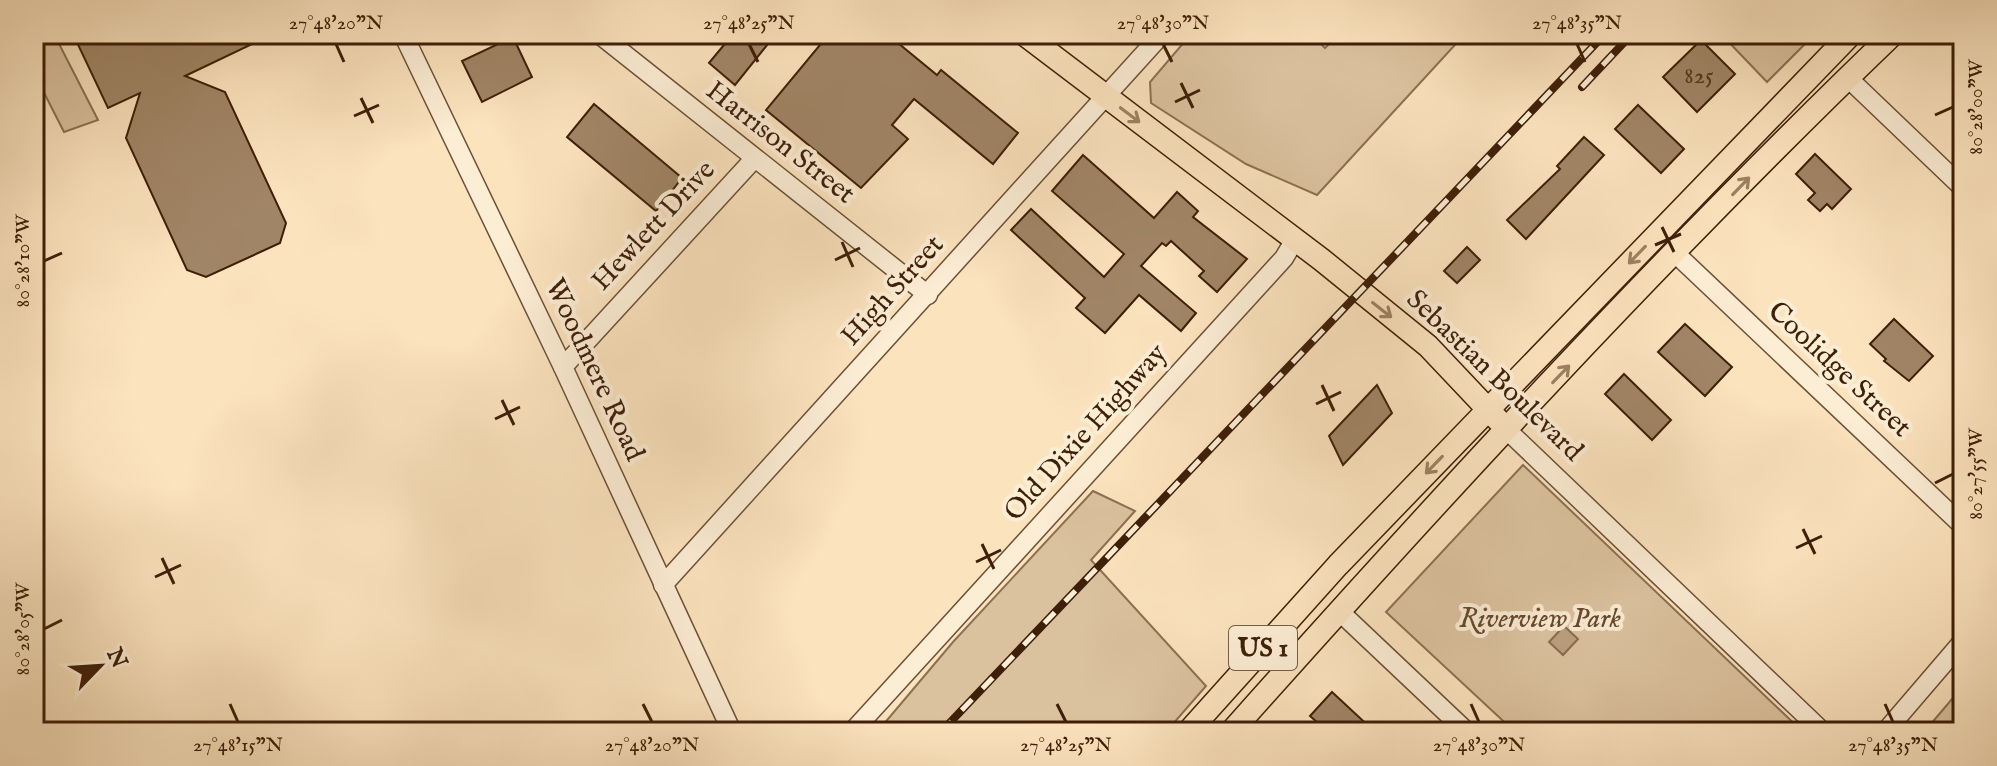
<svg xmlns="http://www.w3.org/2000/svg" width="1997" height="766" font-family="'IM FELL English',serif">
  <rect width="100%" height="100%" fill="#fbe3be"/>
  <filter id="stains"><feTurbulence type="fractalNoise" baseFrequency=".0025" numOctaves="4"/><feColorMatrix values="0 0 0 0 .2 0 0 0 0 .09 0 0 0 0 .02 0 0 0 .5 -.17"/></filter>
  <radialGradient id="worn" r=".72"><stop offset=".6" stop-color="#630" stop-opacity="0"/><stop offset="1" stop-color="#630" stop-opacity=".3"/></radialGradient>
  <g fill="#dbc29f" stroke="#8c7053" stroke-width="2">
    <path d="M 34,34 L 54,34 L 98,120 L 64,132 L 34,73 Z"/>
    <path d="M 1191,34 L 1311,34 L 1325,48 L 1339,34 L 1465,34 L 1317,195 L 1246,164 L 1151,103 L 1150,82 Z"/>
    <path d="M 1721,34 L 1815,34 L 1767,82 Z"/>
    <path d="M 1523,465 L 1803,732 L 1515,732 L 1386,612 Z"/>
    <path d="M 1093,491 L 1135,511 L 1091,560 L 1206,686 L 1166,732 L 877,732 L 953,642 Z"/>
    <path d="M 1963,686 L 1963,732 L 1924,732 Z"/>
  </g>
  <path fill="#bba080" stroke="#896c50" stroke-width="2" d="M 1564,626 L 1578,639 L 1563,655 L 1549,642 Z"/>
  <g fill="#a08566" stroke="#3e1f07" stroke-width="2">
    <path d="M 73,34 L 273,34 L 185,76 L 225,92 L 286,223 L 280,243 L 206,277 L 187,270 L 126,138 L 140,93 L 108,108 Z"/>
    <path d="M 733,34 L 776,34 L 735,85 L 709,63 Z"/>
    <path d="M 829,34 L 887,34 L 937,75 L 941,70 L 1018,133 L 993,164 L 914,99 L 892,125 L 908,139 L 861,188 L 766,110 Z"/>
    <path d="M 513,37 L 532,77 L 482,102 L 462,61 Z"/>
    <path d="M 1701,40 L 1735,74 L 1697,112 L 1663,77 Z"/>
    <path d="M 594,104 L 682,178 L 656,211 L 567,137 Z"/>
    <path d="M 1638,105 L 1684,149 L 1661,173 L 1615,129 Z"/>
    <path d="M 1584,137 L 1604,155 L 1526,239 L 1507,220 L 1560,169 L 1557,166 Z"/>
    <path d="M 1815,154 L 1851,189 L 1832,209 L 1827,204 L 1820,211 L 1808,200 L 1815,193 L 1796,174 Z"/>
    <path d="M 1083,155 L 1154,218 L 1177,192 L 1198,211 L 1193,217 L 1247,259 L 1217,292 L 1199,276 L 1204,271 L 1171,241 L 1166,246 L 1162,243 L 1141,266 L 1196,313 L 1181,331 L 1139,295 L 1105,333 L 1076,308 L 1085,298 L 1011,230 L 1031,209 L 1104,277 L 1124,254 L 1052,191 Z"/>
    <path d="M 1467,247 L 1480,260 L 1457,283 L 1444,271 Z"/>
    <path d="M 1894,319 L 1933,356 L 1909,381 L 1884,361 L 1886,359 L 1870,344 Z"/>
    <path d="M 1685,324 L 1732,367 L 1705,396 L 1658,352 Z"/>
    <path d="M 1624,374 L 1671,420 L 1652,440 L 1605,394 Z"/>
    <path d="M 1377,385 L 1392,413 L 1343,465 L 1329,436 Z"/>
    <path d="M 1332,692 L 1375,732 L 1328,732 L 1310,716 Z"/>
  </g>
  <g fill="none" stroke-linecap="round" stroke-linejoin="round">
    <defs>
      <g id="minor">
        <path d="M 403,34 L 563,367 L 732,732"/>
        <path d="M 599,34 L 928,295"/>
        <path d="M 1848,78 L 1963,188"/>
        <path d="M 1676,254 L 1963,526"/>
        <path d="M 563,367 L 754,159"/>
        <path d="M 1507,430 L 1823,732"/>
        <path d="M 663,585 L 1162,34"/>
        <path d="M 1339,611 L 1467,732"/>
        <path d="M 852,732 L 1284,258 L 1294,241"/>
        <path d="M 1885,732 L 1963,641"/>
      </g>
      <g id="major">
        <path d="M 1024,34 L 1322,260 L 1428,346 L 1498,420"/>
        <path d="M 1188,732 L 1338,565 L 1851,34"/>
        <path d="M 1231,732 C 1444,493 1662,256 1893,34"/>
      </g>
    </defs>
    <use href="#minor" stroke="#6d5035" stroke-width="21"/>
    <use href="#major" stroke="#3e1f07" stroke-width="25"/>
    <use href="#minor" stroke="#fcedd5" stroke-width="18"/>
    <use href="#major" stroke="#fbe3be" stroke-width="22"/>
    <defs>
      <g id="rail">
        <path d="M 1582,87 L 1632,34"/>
        <path d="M 941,732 L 1605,34"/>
      </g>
    </defs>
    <use href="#rail" stroke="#3e1f07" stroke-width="8"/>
    <use href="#rail" stroke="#fcedd5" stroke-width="5" stroke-dasharray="15" stroke-linecap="butt"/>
  </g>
  <defs><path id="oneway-shaft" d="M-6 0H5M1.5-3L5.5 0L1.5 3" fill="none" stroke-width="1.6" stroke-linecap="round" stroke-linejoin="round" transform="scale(2)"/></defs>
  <g stroke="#9c8162">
    <use href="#oneway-shaft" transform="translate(1130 115) rotate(37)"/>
    <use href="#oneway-shaft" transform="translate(1741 186) rotate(-46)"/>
    <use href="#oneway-shaft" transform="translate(1637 255) rotate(134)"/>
    <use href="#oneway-shaft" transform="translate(1382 310) rotate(38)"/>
    <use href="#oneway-shaft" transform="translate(1561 374) rotate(-46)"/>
    <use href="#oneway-shaft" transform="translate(1434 465) rotate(134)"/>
  </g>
  <path fill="none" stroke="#3e1f07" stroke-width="3" d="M 336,44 L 344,62M 749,44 L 758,62M 1163,44 L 1172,62M 1577,44 L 1585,62M 1181,83 L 1193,108M 361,98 L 373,123M 1175,102 L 1200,90M 1935,115 L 1953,107M 354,116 L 379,105M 1662,227 L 1674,252M 842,242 L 853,267M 1655,245 L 1681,234M 835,260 L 860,248M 44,261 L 62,253M 1322,385 L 1334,411M 502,400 L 514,425M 1316,404 L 1341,392M 495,419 L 520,407M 1935,483 L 1953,474M 1803,529 L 1815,554M 982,544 L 994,569M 1796,548 L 1822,536M 162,558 L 174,584M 976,562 L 1001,550M 155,577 L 181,565M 44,629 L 62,620M 230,704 L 238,722M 643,704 L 652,722M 1057,704 L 1066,722M 1471,704 L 1479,722M 1885,704 L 1893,722"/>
  <g text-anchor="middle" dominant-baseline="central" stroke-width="8" stroke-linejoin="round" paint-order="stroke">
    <g font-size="24" fill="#56381f">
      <text x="1699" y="76">825</text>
    </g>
    <rect fill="#fcedd5" stroke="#775d45" stroke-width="2" x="1229" y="626" width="68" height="44" rx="6"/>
    <g font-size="26" font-weight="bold" fill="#3e1f07">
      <text x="1263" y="648">US 1</text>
    </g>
    <g font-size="28" fill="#3e1f07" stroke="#fcedd5">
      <text transform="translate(780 143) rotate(38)">Harrison Street</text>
      <text transform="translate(654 226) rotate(-47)">Hewlett Drive</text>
      <text transform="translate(893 291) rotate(-48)">High Street</text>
      <text transform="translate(594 370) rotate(65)">Woodmere Road</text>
      <text transform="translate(1839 370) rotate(43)">Coolidge Street</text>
      <text transform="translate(1494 376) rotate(44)">Sebastian Boulevard</text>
      <text transform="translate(1086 433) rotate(-48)">Old Dixie Highway</text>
    </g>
    <g font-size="28" font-style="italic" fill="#65482d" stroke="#fcedd5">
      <text x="1540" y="619">Riverview Park</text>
    </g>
  </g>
  <rect width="1997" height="766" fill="none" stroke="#fbe3be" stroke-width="88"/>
  <g transform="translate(100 666) rotate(65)" stroke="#fcedd5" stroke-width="6" paint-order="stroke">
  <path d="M0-6L14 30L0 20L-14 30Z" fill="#3e1f07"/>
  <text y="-12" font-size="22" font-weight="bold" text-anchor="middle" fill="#3e1f07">N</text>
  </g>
  <rect x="44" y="44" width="1909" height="678" fill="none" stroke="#3e1f07" stroke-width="3"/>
  <g font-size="20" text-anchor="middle" fill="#3e1f07">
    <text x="336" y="29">27°48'20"N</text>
    <text x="749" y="29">27°48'25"N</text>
    <text x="1163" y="29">27°48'30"N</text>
    <text x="1577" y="29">27°48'35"N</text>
    <text transform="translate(1975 107) rotate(-90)" y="7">80°28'00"W</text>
    <text transform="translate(22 261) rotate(-90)" y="7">80°28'10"W</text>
    <text transform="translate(1975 474) rotate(-90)" y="7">80°27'55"W</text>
    <text transform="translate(22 629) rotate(-90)" y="7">80°28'05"W</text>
    <text x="238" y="751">27°48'15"N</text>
    <text x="652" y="751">27°48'20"N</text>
    <text x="1066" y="751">27°48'25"N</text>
    <text x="1479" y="751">27°48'30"N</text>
    <text x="1893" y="751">27°48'35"N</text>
  </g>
  <rect width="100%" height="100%" filter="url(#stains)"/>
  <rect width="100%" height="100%" fill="url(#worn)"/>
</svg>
